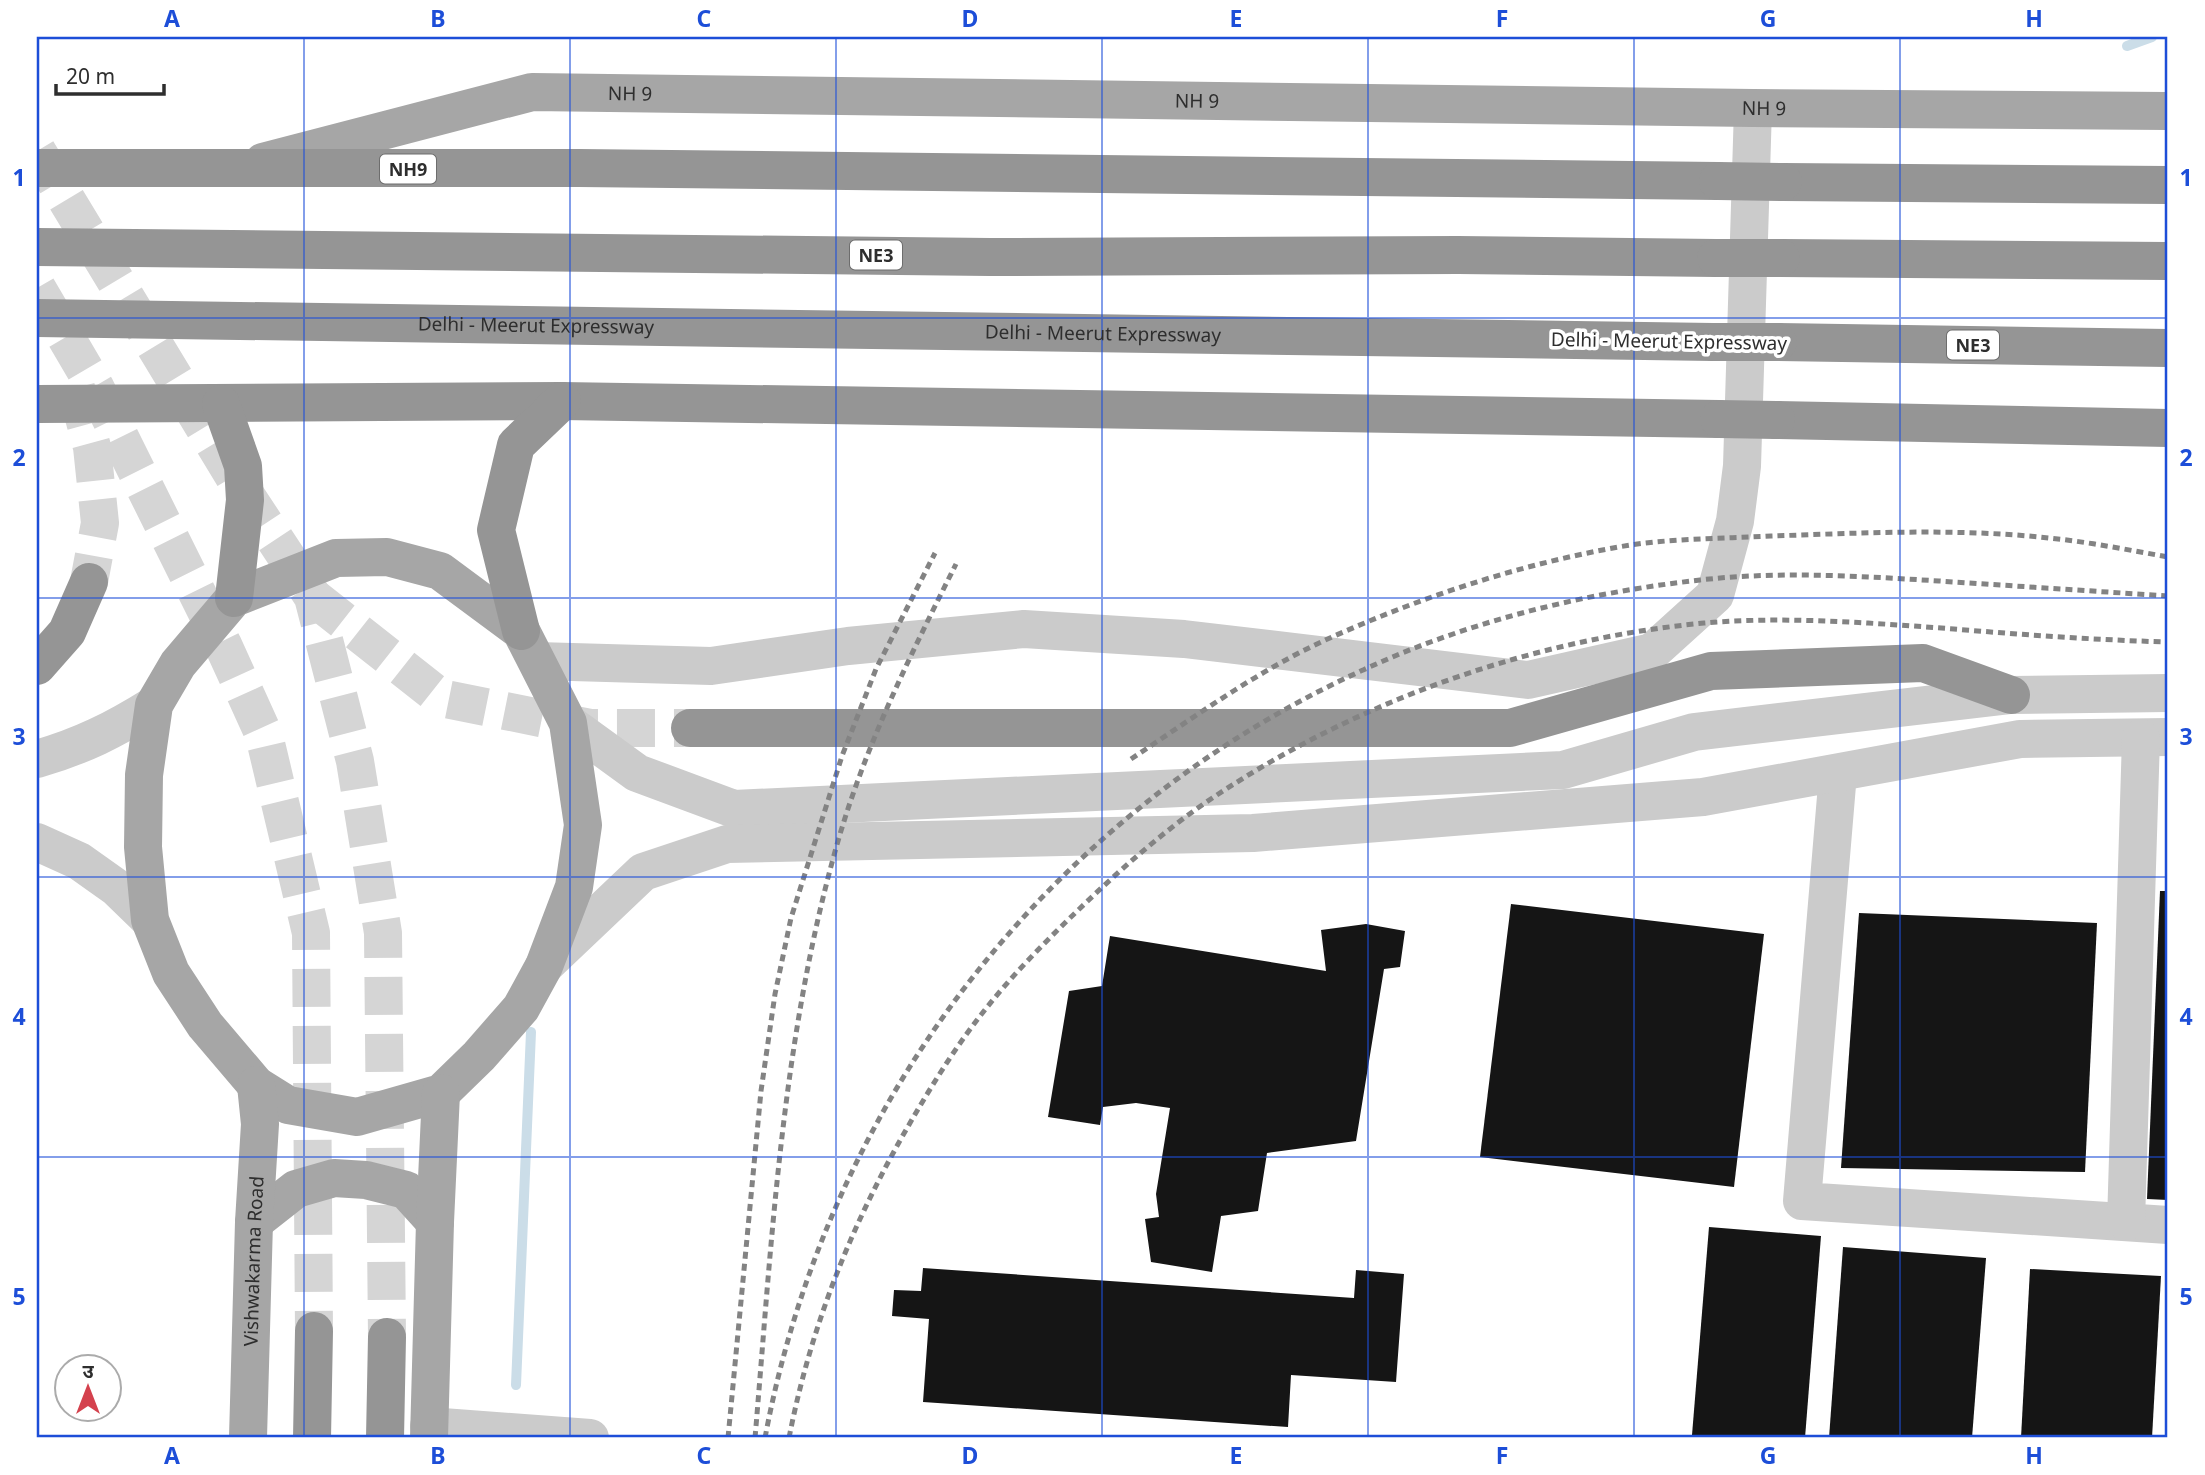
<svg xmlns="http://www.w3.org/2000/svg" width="2205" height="1475" font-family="'Noto Sans','Noto Sans Devanagari',sans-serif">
  <rect width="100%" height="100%" fill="#fff"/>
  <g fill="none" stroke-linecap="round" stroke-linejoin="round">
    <g stroke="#cbdde8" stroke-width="10">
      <path d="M 2127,46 L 2152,37"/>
      <path d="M 516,1385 L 531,1032"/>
    </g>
  </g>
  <g fill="#151515">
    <path d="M 2160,891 L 2168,891 L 2168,1200 L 2147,1199 Z"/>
    <path d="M 1511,904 L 1764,934 L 1734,1187 L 1480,1157 Z"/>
    <path d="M 1859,913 L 2097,923 L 2085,1172 L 1841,1168 Z"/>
    <path d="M 1366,924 L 1405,931 L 1400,967 L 1384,969 L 1356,1141 L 1267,1153 L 1258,1211 L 1221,1216 L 1212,1272 L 1151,1262 L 1145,1219 L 1159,1217 L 1156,1194 L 1170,1108 L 1136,1103 L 1103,1107 L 1100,1125 L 1048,1117 L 1069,991 L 1102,986 L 1110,936 L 1326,971 L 1321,930 Z"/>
    <path d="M 1709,1227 L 1821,1236 L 1805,1438 L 1738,1438 L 1692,1435 Z"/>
    <path d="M 1843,1247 L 1986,1258 L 1972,1438 L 1829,1438 Z"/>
    <path d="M 923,1268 L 1354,1298 L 1356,1270 L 1404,1274 L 1396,1382 L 1291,1375 L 1288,1427 L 923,1402 L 929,1319 L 892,1316 L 894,1290 L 921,1291 Z"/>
    <path d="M 2030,1269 L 2161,1276 L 2152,1438 L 2021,1438 Z"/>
  </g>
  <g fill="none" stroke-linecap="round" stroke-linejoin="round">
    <g stroke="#d5d5d5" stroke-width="38" stroke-dasharray="38 19" stroke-linecap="butt">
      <path d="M 37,151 L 241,488 L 313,597 L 355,761 L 383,933 L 387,1337"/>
      <path d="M 37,288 L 95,387 L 223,645 L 264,735 L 311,933 L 314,1331"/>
      <path d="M 76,388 L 92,447 L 100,523 L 89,582"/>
      <path d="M 313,597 L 441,698 L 590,728 L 690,728"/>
    </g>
    <g stroke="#cbcbcb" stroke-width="38">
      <path d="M 537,661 L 711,666 L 848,646 L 1024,629 L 1184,639 L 1528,680 L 1652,652 L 1715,595 L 1735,521 L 1742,466 L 1753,108"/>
      <path d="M 568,723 L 637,773 L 734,809 L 1563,770 L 1694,732 L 2011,695 L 2168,693"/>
      <path d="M 37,759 C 82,746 114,730 154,705"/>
      <path d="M 1838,773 L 1802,1201 L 2168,1225"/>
      <path d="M 37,842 L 79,861 L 117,888 L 150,920"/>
      <path d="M 544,966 L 643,872 L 727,844 L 1253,833 L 1703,797 L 2020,739 L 2168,737"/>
      <path d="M 2126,1222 L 2141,738"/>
      <path d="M 429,1426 L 590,1438"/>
    </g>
    <g stroke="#a6a6a6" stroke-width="38">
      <path id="s1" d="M 263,162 L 532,92 L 1753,108 L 2168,111"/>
      <path d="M 387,557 L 440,571 L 521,631 L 568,723 L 583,825 L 574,887 L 544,966 L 521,1008 L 479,1056 L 441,1093 L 357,1117 L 288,1105 L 256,1085 L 205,1025 L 171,973 L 150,920 L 143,847 L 144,775 L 154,705 L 178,664 L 234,598 L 336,558 Z"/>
      <path d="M 254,1222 L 296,1189 L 334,1178 L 366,1180 L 406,1190 L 435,1222"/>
      <path id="s2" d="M 248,1438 L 254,1222 L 260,1124 L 256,1085"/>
      <path d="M 429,1438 L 435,1222 L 441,1093"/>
    </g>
    <g stroke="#959595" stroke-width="38">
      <path d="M 37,168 L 579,168 L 1718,181"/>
      <path d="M 1783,182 L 2168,185"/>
      <path d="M 37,247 L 990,257 L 1458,255 L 1716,258"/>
      <path d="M 1781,258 L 2168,261"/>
      <path id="s3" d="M 37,318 L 1713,342"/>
      <path d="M 1778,342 L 2168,348"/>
      <path d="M 37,404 L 562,401 L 1719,419"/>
      <path d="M 221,404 L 243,466 L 245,500 L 234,598"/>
      <path d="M 1776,420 L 2168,428"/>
      <path d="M 521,631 L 496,530 L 516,445 L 562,401"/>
      <path d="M 37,666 L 67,632 L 89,582"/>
      <path d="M 690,728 L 1510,728 L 1711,671 L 1923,663 L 2011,695"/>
      <path d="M 312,1438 L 314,1331"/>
      <path d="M 385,1438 L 387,1337"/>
    </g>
    <g stroke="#838383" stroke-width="5" stroke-dasharray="7 5" stroke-linecap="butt">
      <path d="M 1131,759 C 1196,716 1260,669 1332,637 C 1422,597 1515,566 1613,548 C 1664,538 1718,539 1771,536 C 1862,533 1959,528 2049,538 C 2089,542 2129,550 2168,557"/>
      <path d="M 728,1438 L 761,1091 L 775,994 L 791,918 L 842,756 L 876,669 L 935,553"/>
      <path d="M 755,1438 C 772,1238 782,1036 838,841 C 866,744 911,654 956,564"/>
      <path d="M 765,1438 C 828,1100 1049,813 1363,670 C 1469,621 1584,593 1700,580 C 1779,571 1859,576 1939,581 C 2015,586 2092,591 2168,596"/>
      <path d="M 789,1438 C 811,1325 852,1223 910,1123 C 932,1085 956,1046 984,1011 C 1017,969 1056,931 1095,894 C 1129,862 1166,830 1205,803 C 1352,703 1527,640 1704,623 C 1787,616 1871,623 1954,629 C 2026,635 2097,640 2168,642"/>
    </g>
    <g stroke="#959595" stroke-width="38">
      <path d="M 1718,181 L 1783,182"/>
      <path d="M 1716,258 L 1781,258"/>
      <path d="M 1713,342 L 1778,342"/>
      <path d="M 1719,419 L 1776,420"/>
    </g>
  </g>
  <path fill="none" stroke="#1d4ed8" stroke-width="2" stroke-opacity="0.55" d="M 304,37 L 304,1438M 570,37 L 570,1438M 836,37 L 836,1438M 1102,37 L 1102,1438M 1368,37 L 1368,1438M 1634,37 L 1634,1438M 1900,37 L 1900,1438M 37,318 L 2168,318M 37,598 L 2168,598M 37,877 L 2168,877M 37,1157 L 2168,1157"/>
  <g text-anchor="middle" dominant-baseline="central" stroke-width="7" stroke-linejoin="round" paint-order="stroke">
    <g fill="#fff" stroke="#6d6d6d" stroke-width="2">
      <rect x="380" y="154.5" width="56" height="29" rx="5"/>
      <rect x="850" y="240.5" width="52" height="29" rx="5"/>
      <rect x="1947" y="330.5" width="52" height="29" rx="5"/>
    </g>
    <g font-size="18" font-weight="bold" fill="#2e2e2e">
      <text x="408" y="169">NH9</text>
      <text x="876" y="255">NE3</text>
      <text x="1973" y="345">NE3</text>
    </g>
    <g font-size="19" fill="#2e2e2e" stroke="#fff">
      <text stroke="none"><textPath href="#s1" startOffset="376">NH 9</textPath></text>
      <text stroke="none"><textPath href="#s1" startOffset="943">NH 9</textPath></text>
      <text stroke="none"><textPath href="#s1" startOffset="1510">NH 9</textPath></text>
      <text stroke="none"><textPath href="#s3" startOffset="499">Delhi - Meerut Expressway</textPath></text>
      <text stroke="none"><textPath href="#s3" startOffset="1066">Delhi - Meerut Expressway</textPath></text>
      <text transform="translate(1669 341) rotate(1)">Delhi - Meerut Expressway</text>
      <text stroke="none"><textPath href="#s2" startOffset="177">Vishwakarma Road</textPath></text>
    </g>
  </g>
  <rect width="2205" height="1475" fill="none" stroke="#ffffff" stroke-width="77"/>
  <g transform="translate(88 1388)"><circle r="33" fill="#ffffff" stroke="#ababab" stroke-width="2"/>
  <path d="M0-5L12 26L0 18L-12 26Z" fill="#d4414d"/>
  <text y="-10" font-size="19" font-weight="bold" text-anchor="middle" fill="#2e2e2e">उ</text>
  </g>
  <path d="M56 84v10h108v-10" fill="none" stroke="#2e2e2e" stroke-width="3.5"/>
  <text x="66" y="84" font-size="21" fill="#2e2e2e" stroke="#ffffff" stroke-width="5" paint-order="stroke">20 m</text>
  <rect x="38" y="38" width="2128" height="1398" fill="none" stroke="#1d4ed8" stroke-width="2.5"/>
  <g font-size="23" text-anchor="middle" font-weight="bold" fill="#1d4ed8">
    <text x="172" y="27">A</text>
    <text x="438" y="27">B</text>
    <text x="704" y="27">C</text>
    <text x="970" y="27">D</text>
    <text x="1236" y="27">E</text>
    <text x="1502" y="27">F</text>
    <text x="1768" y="27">G</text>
    <text x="2034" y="27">H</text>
    <text x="19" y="186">1</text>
    <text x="2186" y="186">1</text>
    <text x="19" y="466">2</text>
    <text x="2186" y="466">2</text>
    <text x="19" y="745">3</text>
    <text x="2186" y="745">3</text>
    <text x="19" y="1025">4</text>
    <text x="2186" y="1025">4</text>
    <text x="19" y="1305">5</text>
    <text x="2186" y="1305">5</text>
    <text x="172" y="1464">A</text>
    <text x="438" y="1464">B</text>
    <text x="704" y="1464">C</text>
    <text x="970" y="1464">D</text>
    <text x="1236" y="1464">E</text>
    <text x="1502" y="1464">F</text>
    <text x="1768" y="1464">G</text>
    <text x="2034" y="1464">H</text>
  </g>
</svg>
